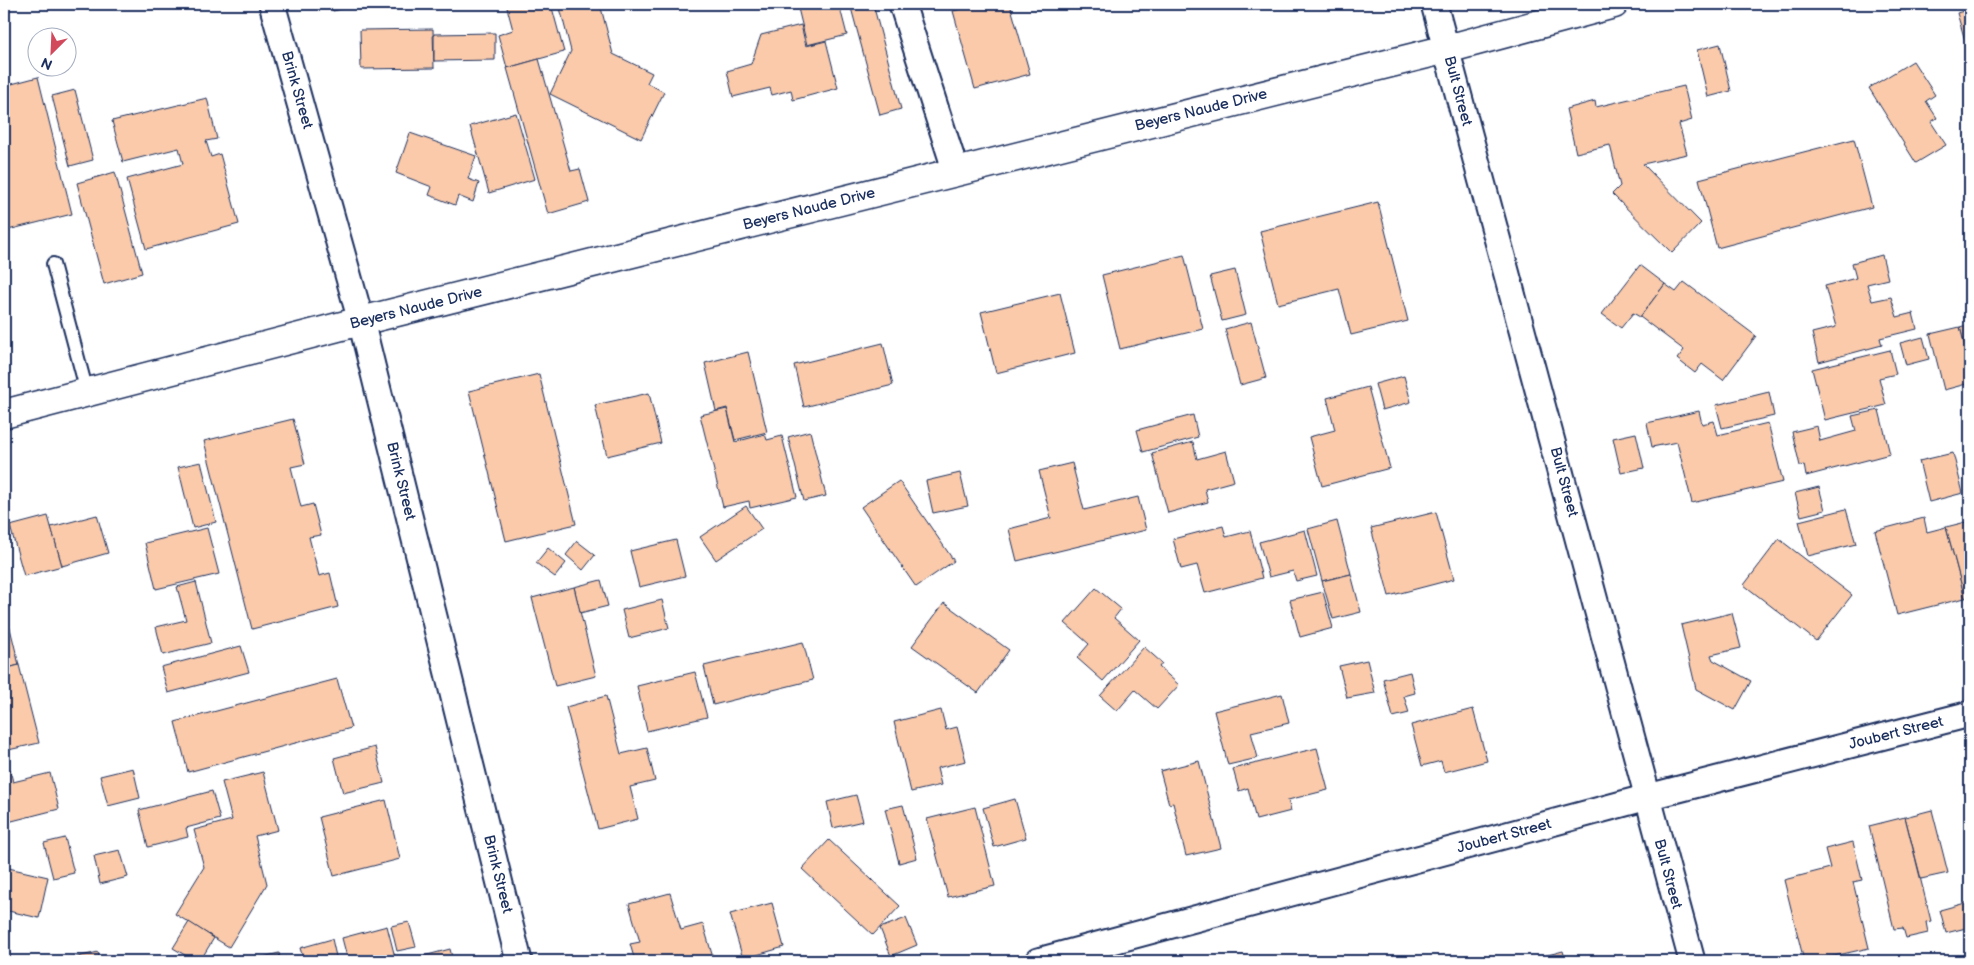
<svg xmlns="http://www.w3.org/2000/svg" width="1974" height="965" font-family="'Balsamiq Sans',sans-serif">
  <rect width="100%" height="100%" fill="#fff"/>
  <filter id="ink" filterUnits="userSpaceOnUse"><feTurbulence type="fractalNoise" baseFrequency=".02" numOctaves="2"/><feDisplacementMap in="SourceGraphic" scale="10" xChannelSelector="R" yChannelSelector="G"/><feConvolveMatrix kernelMatrix="1 2 1 2 8 2 1 2 1" color-interpolation-filters="sRGB"/></filter>
  <g filter="url(#ink)">
    <g fill="#facaaa" stroke="#1b2f5e">
      <path d="M 331,4 L 363,4 L 333,11 Z"/>
      <path d="M 506,4 L 551,4 L 564,52 L 507,68 L 498,35 L 513,30 Z"/>
      <path d="M 559,4 L 600,4 L 613,54 L 652,73 L 647,83 L 664,92 L 641,139 L 550,94 L 571,51 Z"/>
      <path d="M 797,4 L 839,4 L 847,35 L 807,45 Z"/>
      <path d="M 850,4 L 873,4 L 901,109 L 880,115 Z"/>
      <path d="M 981,4 L 1010,4 L 1030,74 L 975,89 L 953,11 Z"/>
      <path d="M 1970,9 L 1970,58 L 1957,13 Z"/>
      <path d="M 801,25 L 806,46 L 826,41 L 838,88 L 793,100 L 791,90 L 772,95 L 770,88 L 733,97 L 727,71 L 751,64 L 761,35 Z"/>
      <path d="M 433,29 L 434,68 L 361,69 L 360,30 Z"/>
      <path d="M 495,33 L 495,60 L 434,61 L 434,34 Z"/>
      <path d="M 1720,44 L 1731,91 L 1708,97 L 1697,50 Z"/>
      <path d="M 539,59 L 571,171 L 580,169 L 589,202 L 548,214 L 507,68 Z"/>
      <path d="M 1913,61 L 1935,95 L 1926,101 L 1937,118 L 1931,122 L 1946,145 L 1916,163 L 1869,88 Z"/>
      <path d="M 38,77 L 72,214 L 4,231 L 4,86 Z"/>
      <path d="M 1684,86 L 1692,120 L 1679,124 L 1687,154 L 1643,164 L 1701,223 L 1672,253 L 1612,194 L 1620,186 L 1610,145 L 1576,153 L 1566,109 L 1595,101 L 1596,107 Z"/>
      <path d="M 75,90 L 93,160 L 70,166 L 52,96 Z"/>
      <path d="M 207,98 L 217,139 L 206,141 L 211,157 L 220,154 L 239,224 L 146,249 L 127,179 L 183,164 L 179,148 L 123,162 L 112,121 Z"/>
      <path d="M 516,113 L 535,179 L 489,193 L 470,126 Z"/>
      <path d="M 410,133 L 476,156 L 468,179 L 479,183 L 473,202 L 458,196 L 455,205 L 429,195 L 432,187 L 396,173 Z"/>
      <path d="M 1854,139 L 1872,207 L 1717,248 L 1699,179 Z"/>
      <path d="M 115,172 L 142,273 L 104,284 L 77,183 Z"/>
      <path d="M 1378,202 L 1408,321 L 1351,335 L 1339,289 L 1278,304 L 1260,231 Z"/>
      <path d="M 1184,255 L 1203,329 L 1120,349 L 1102,275 Z"/>
      <path d="M 1882,255 L 1888,279 L 1867,284 L 1872,301 L 1891,297 L 1897,317 L 1913,313 L 1917,329 L 1880,338 L 1882,345 L 1819,362 L 1812,333 L 1836,327 L 1825,286 L 1856,278 L 1852,263 Z"/>
      <path d="M 1640,265 L 1665,284 L 1640,317 L 1633,313 L 1621,328 L 1602,314 Z"/>
      <path d="M 1235,270 L 1246,315 L 1222,321 L 1210,276 Z"/>
      <path d="M 1684,282 L 1756,336 L 1723,380 L 1702,364 L 1695,373 L 1677,359 L 1684,350 L 1640,317 L 1665,284 L 1676,292 Z"/>
      <path d="M 1060,293 L 1075,353 L 996,373 L 981,312 Z"/>
      <path d="M 1251,322 L 1266,378 L 1240,385 L 1225,329 Z"/>
      <path d="M 1970,324 L 1970,366 L 1960,327 Z"/>
      <path d="M 1960,327 L 1970,366 L 1970,383 L 1944,390 L 1930,334 Z"/>
      <path d="M 1923,337 L 1929,359 L 1906,365 L 1900,343 Z"/>
      <path d="M 883,343 L 893,385 L 804,407 L 794,365 Z"/>
      <path d="M 1890,350 L 1896,374 L 1879,378 L 1886,405 L 1825,420 L 1812,369 Z"/>
      <path d="M 748,352 L 767,432 L 735,440 L 727,408 L 716,411 L 705,363 Z"/>
      <path d="M 539,374 L 576,524 L 506,541 L 469,391 Z"/>
      <path d="M 1404,376 L 1411,402 L 1382,410 L 1375,384 Z"/>
      <path d="M 1368,387 L 1390,468 L 1322,486 L 1309,437 L 1335,430 L 1327,398 Z"/>
      <path d="M 1769,392 L 1774,416 L 1722,428 L 1716,405 Z"/>
      <path d="M 649,393 L 661,443 L 607,456 L 595,405 Z"/>
      <path d="M 727,409 L 735,442 L 765,434 L 767,440 L 782,436 L 797,497 L 750,508 L 749,501 L 723,507 L 700,415 Z"/>
      <path d="M 1879,410 L 1890,454 L 1806,476 L 1804,465 L 1800,466 L 1792,432 L 1817,426 L 1820,441 L 1856,431 L 1852,416 Z"/>
      <path d="M 1699,411 L 1702,424 L 1714,421 L 1718,435 L 1768,423 L 1783,482 L 1692,503 L 1677,442 L 1652,447 L 1647,423 Z"/>
      <path d="M 1193,415 L 1198,437 L 1143,452 L 1137,430 Z"/>
      <path d="M 293,419 L 305,464 L 291,467 L 301,507 L 313,504 L 321,535 L 309,537 L 319,576 L 330,573 L 338,607 L 252,629 L 204,441 Z"/>
      <path d="M 810,431 L 826,496 L 804,501 L 788,437 Z"/>
      <path d="M 1636,433 L 1644,468 L 1621,473 L 1613,438 Z"/>
      <path d="M 1193,442 L 1197,459 L 1226,451 L 1234,481 L 1205,489 L 1208,502 L 1168,513 L 1152,453 Z"/>
      <path d="M 1953,453 L 1963,493 L 1929,502 L 1919,461 Z"/>
      <path d="M 201,462 L 216,522 L 193,528 L 178,467 Z"/>
      <path d="M 1072,463 L 1084,510 L 1138,497 L 1146,530 L 1017,561 L 1009,529 L 1051,518 L 1039,471 Z"/>
      <path d="M 960,473 L 968,506 L 933,513 L 926,481 Z"/>
      <path d="M 899,481 L 954,561 L 916,587 L 861,507 Z"/>
      <path d="M 1819,487 L 1825,510 L 1801,516 L 1795,493 Z"/>
      <path d="M 746,506 L 762,529 L 716,560 L 700,537 Z"/>
      <path d="M 1846,509 L 1856,544 L 1808,556 L 1799,521 Z"/>
      <path d="M 1436,512 L 1454,579 L 1389,596 L 1371,528 Z"/>
      <path d="M 97,515 L 108,553 L 62,566 L 51,527 Z"/>
      <path d="M 48,516 L 62,566 L 24,576 L 10,526 Z"/>
      <path d="M 1924,518 L 1927,532 L 1946,527 L 1965,598 L 1897,615 L 1875,531 Z"/>
      <path d="M 1337,521 L 1351,574 L 1322,581 L 1308,529 Z"/>
      <path d="M 1970,521 L 1970,596 L 1965,598 L 1946,527 Z"/>
      <path d="M 1223,526 L 1226,537 L 1250,531 L 1262,578 L 1205,593 L 1197,565 L 1181,569 L 1173,539 Z"/>
      <path d="M 207,528 L 219,574 L 156,589 L 145,543 Z"/>
      <path d="M 1305,530 L 1317,576 L 1296,581 L 1293,571 L 1269,577 L 1259,542 Z"/>
      <path d="M 1779,539 L 1852,595 L 1816,641 L 1744,585 Z"/>
      <path d="M 676,540 L 685,576 L 639,587 L 630,551 Z"/>
      <path d="M 577,541 L 595,555 L 583,570 L 566,555 Z"/>
      <path d="M 548,548 L 566,563 L 555,577 L 536,563 Z"/>
      <path d="M 1351,574 L 1361,612 L 1333,619 L 1322,581 Z"/>
      <path d="M 601,580 L 608,606 L 580,613 L 574,587 Z"/>
      <path d="M 196,582 L 211,643 L 163,655 L 156,627 L 186,620 L 177,587 Z"/>
      <path d="M 574,587 L 596,676 L 555,686 L 532,598 Z"/>
      <path d="M 1096,588 L 1121,609 L 1114,618 L 1139,640 L 1103,681 L 1077,658 L 1089,644 L 1065,623 Z"/>
      <path d="M 1323,592 L 1333,628 L 1300,637 L 1290,600 Z"/>
      <path d="M 662,600 L 669,628 L 629,638 L 622,610 Z"/>
      <path d="M 944,603 L 1009,650 L 978,693 L 912,646 Z"/>
      <path d="M 1732,613 L 1741,648 L 1711,655 L 1713,660 L 1751,681 L 1735,710 L 1696,689 L 1681,625 Z"/>
      <path d="M 10,628 L 19,665 L 4,669 L 4,629 Z"/>
      <path d="M 803,642 L 813,680 L 713,705 L 704,666 Z"/>
      <path d="M 241,646 L 249,672 L 168,693 L 161,667 Z"/>
      <path d="M 1144,647 L 1162,663 L 1159,667 L 1179,685 L 1157,709 L 1135,690 L 1117,711 L 1100,696 Z"/>
      <path d="M 1367,660 L 1375,693 L 1347,698 L 1339,666 Z"/>
      <path d="M 19,665 L 39,743 L 4,751 L 4,669 Z"/>
      <path d="M 695,672 L 707,717 L 647,731 L 637,686 Z"/>
      <path d="M 1410,672 L 1415,693 L 1404,696 L 1409,713 L 1393,717 L 1383,679 Z"/>
      <path d="M 337,679 L 351,728 L 188,772 L 175,722 Z"/>
      <path d="M 1282,694 L 1289,723 L 1251,732 L 1258,758 L 1228,765 L 1214,711 Z"/>
      <path d="M 606,696 L 621,754 L 647,748 L 655,781 L 630,787 L 638,819 L 598,829 L 566,707 Z"/>
      <path d="M 1473,709 L 1487,761 L 1444,772 L 1441,761 L 1422,766 L 1411,725 Z"/>
      <path d="M 941,710 L 946,730 L 957,727 L 966,761 L 937,768 L 941,785 L 911,792 L 894,722 Z"/>
      <path d="M 375,747 L 384,783 L 343,793 L 334,758 Z"/>
      <path d="M 1317,748 L 1328,790 L 1288,800 L 1291,811 L 1256,820 L 1248,788 L 1239,791 L 1233,769 Z"/>
      <path d="M 1199,761 L 1221,848 L 1186,856 L 1173,803 L 1169,804 L 1160,771 Z"/>
      <path d="M 133,768 L 140,798 L 108,806 L 100,776 Z"/>
      <path d="M 10,770 L 13,782 L 50,773 L 59,809 L 4,823 L 4,771 Z"/>
      <path d="M 263,772 L 278,830 L 255,836 L 267,884 L 229,947 L 175,914 L 204,867 L 194,830 L 232,820 L 222,782 Z"/>
      <path d="M 212,791 L 220,819 L 186,828 L 188,837 L 148,847 L 139,810 Z"/>
      <path d="M 856,795 L 863,821 L 833,828 L 827,802 Z"/>
      <path d="M 1015,799 L 1026,838 L 994,847 L 983,808 Z"/>
      <path d="M 386,800 L 400,859 L 334,876 L 319,817 Z"/>
      <path d="M 903,805 L 917,858 L 899,863 L 885,809 Z"/>
      <path d="M 975,807 L 995,886 L 948,897 L 927,819 Z"/>
      <path d="M 1932,810 L 1948,873 L 1921,879 L 1905,817 Z"/>
      <path d="M 1905,817 L 1931,921 L 1926,922 L 1928,933 L 1906,938 L 1903,928 L 1894,929 L 1869,826 Z"/>
      <path d="M 65,838 L 74,873 L 53,878 L 44,843 Z"/>
      <path d="M 829,840 L 900,906 L 873,935 L 802,869 Z"/>
      <path d="M 1853,842 L 1862,880 L 1853,882 L 1869,948 L 1812,961 L 1804,961 L 1784,880 L 1830,868 L 1825,849 Z"/>
      <path d="M 120,850 L 128,877 L 100,884 L 94,856 Z"/>
      <path d="M 4,867 L 48,877 L 39,918 L 4,910 Z"/>
      <path d="M 670,893 L 681,930 L 703,924 L 714,961 L 635,961 L 630,944 L 640,942 L 629,904 Z"/>
      <path d="M 1969,902 L 1970,927 L 1946,933 L 1940,910 Z"/>
      <path d="M 772,903 L 784,947 L 743,959 L 730,914 Z"/>
      <path d="M 906,918 L 917,945 L 891,956 L 880,928 Z"/>
      <path d="M 189,922 L 214,938 L 200,961 L 195,961 L 173,948 Z"/>
      <path d="M 409,922 L 416,947 L 397,951 L 391,926 Z"/>
      <path d="M 387,926 L 396,961 L 348,961 L 342,938 Z"/>
      <path d="M 332,939 L 337,961 L 304,961 L 300,948 Z"/>
      <path d="M 450,949 L 453,961 L 421,961 L 420,957 Z"/>
      <path d="M 1563,951 L 1566,961 L 1545,961 L 1544,956 Z"/>
      <path d="M 98,952 L 100,961 L 65,961 L 65,960 Z"/>
      <path d="M 279,953 L 281,961 L 247,961 Z"/>
      <path d="M 1585,957 L 1586,961 L 1570,961 Z"/>
    </g>
    <g fill="none" stroke-linecap="round" stroke-linejoin="round">
      <defs>
        <path id="lane" d="M 53,264 L 87,392"/>
        <g id="street">
          <path d="M 272,4 L 361,321 L 519,961"/>
          <path d="M 902,4 L 956,172"/>
          <path d="M 1434,4 L 1692,961"/>
          <path d="M 1038,961 L 1648,797 L 1970,714"/>
        </g>
        <path id="secondary" d="M 4,414 L 361,321 L 1447,49 L 1614,4"/>
      </defs>
      <use href="#lane" stroke="#1b2f5e" stroke-width="16"/>
      <use href="#street" stroke="#1b2f5e" stroke-width="29"/>
      <use href="#secondary" stroke="#1b2f5e" stroke-width="31"/>
      <use href="#lane" stroke="#fff" stroke-width="12"/>
      <use href="#street" stroke="#fff" stroke-width="25"/>
      <use href="#secondary" stroke="#fff" stroke-width="28"/>
    </g>
  </g>
  <g text-anchor="middle" dominant-baseline="central" stroke-width="4" stroke-linejoin="round" paint-order="stroke">
    <g font-size="15" fill="#1b2f5e" stroke="#fff">
      <text transform="translate(297 90) rotate(74)">Brink Street</text>
      <text transform="translate(1458 91) rotate(75)">Bult Street</text>
      <text transform="translate(1201 110) rotate(-14)">Beyers Naude Drive</text>
      <text transform="translate(809 209) rotate(-14)">Beyers Naude Drive</text>
      <text transform="translate(416 308) rotate(-14)">Beyers Naude Drive</text>
      <text transform="translate(401 481) rotate(76)">Brink Street</text>
      <text transform="translate(1564 482) rotate(75)">Bult Street</text>
      <text transform="translate(1896 733) rotate(-14)">Joubert Street</text>
      <text transform="translate(1504 836) rotate(-15)">Joubert Street</text>
      <text transform="translate(498 874) rotate(76)">Brink Street</text>
      <text transform="translate(1668 874) rotate(75)">Bult Street</text>
    </g>
  </g>
  <rect width="1974" height="965" fill="none" stroke="#fff" stroke-width="20"/>
  <rect x="10" y="10" width="1954" height="945" fill="none" stroke="#1b2f5e" stroke-width="2" filter="url(#ink)"/>
  <g transform="translate(52 52) rotate(204)"><circle r="24" fill="#ffffff" stroke="#a4acbf"/>
  <path d="M0-4L9 19L0 12L-9 19Z" fill="#d1495b"/>
  <text y="-8" font-size="14" font-weight="bold" text-anchor="middle" fill="#1b2f5e">N</text>
  </g>
</svg>
